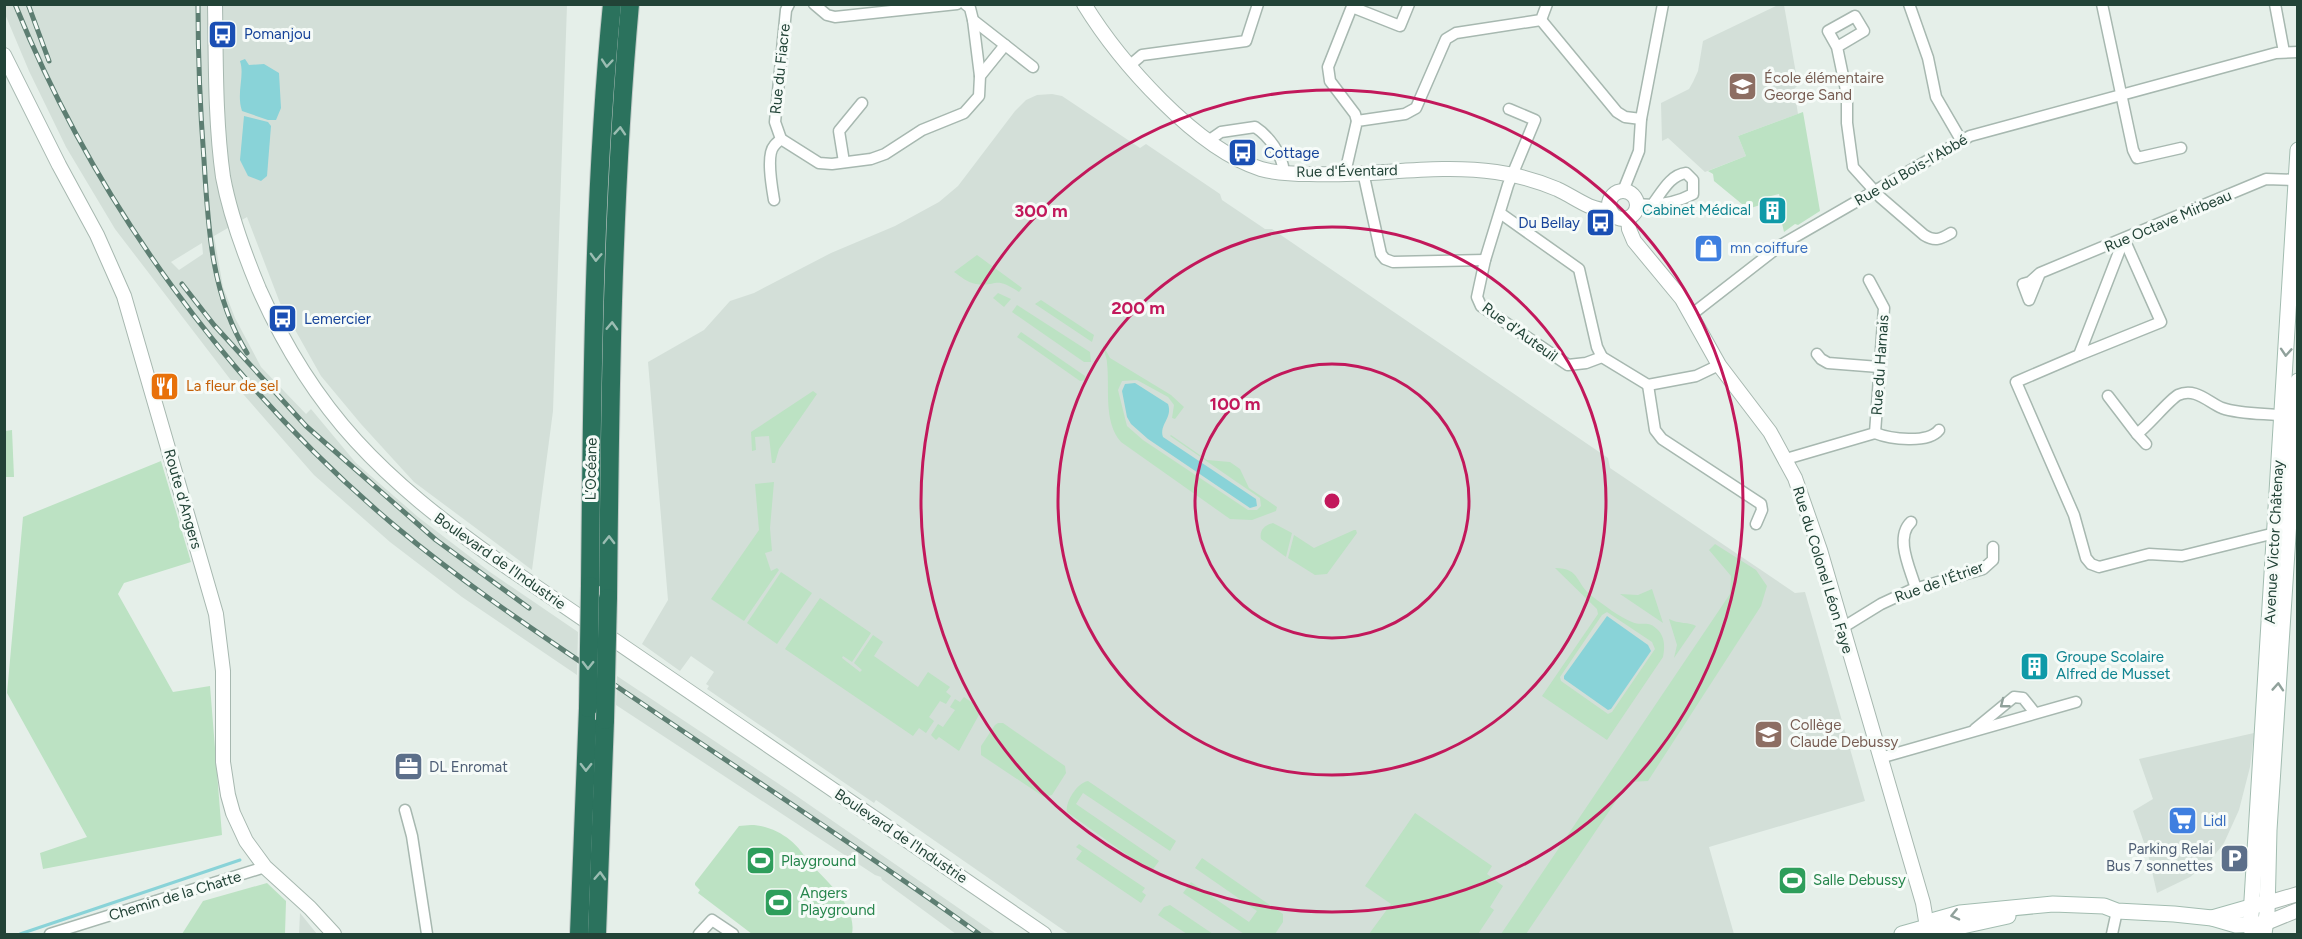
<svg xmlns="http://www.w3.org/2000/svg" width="2302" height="939" font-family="Figtree,sans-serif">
  <rect width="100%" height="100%" fill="#e5efe9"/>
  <g fill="#d3dfd8" fill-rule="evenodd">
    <path d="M 4,5 L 567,5 L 553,411 L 532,570 L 414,482 L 361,424 L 321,376 L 280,303 L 247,217 L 214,236 L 223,287 L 235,318 L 261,367 L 306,414 L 311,409 L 356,463 L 418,517 L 490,572 L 578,632 L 577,675 L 462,597 L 390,542 L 314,475 L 230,379 L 115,229 L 66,147 L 29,71 L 5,14 ZM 202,243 L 203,254 L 179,270 L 171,262 Z"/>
    <path d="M 1778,5 L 1784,5 L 1798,85 L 1794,89 L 1798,114 L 1738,136 L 1746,156 L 1705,172 L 1668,138 L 1662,141 L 1661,103 L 1689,89 L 1693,82 L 1698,71 L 1703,41 Z"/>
    <path d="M 1052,94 L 1062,96 L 1140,148 L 1146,144 L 1220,194 L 1222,200 L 1265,229 L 1272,229 L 1608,458 L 1610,468 L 1795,593 L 1805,592 L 1865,801 L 1709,847 L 1734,934 L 1069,934 L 876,800 L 874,803 L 707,689 L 709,686 L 706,684 L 714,672 L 691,656 L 680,671 L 642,644 L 668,600 L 648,362 L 704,330 L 730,301 L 754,293 L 831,253 L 895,226 L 939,202 L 958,186 L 1015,111 L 1026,100 L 1037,95 Z"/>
    <path d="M 617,676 L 788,790 L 996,934 L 956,934 L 882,880 L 881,877 L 875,875 L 616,705 Z"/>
    <path d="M 2254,733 L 2250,767 L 2239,810 L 2224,843 L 2209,862 L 2190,877 L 2157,893 L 2148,854 L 2133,811 L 2153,799 L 2139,759 Z"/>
    <path d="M 300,913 L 317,934 L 299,934 Z"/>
  </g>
  <g fill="#bce2c3" fill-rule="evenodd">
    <path d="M 1803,112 L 1820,211 L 1798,225 L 1795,224 L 1784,232 L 1781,219 L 1784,215 L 1779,194 L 1759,199 L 1760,205 L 1748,209 L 1714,181 L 1713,174 L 1708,171 L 1746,156 L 1738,136 Z"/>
    <path d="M 977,255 L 1022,288 L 1019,292 C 994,275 998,287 976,284 C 968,283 960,276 954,272 Z"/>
    <path d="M 998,293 L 1011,299 L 1004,307 L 993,298 Z"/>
    <path d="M 1041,300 L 1094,335 L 1092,342 L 1035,304 Z"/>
    <path d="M 1017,305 L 1090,352 L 1091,362 L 1084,362 L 1012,312 Z"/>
    <path d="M 1021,332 L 1085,376 L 1086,380 L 1080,381 L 1017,337 Z"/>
    <path d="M 1103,345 L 1110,358 L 1171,395 L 1184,407 L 1175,419 L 1172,418 L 1174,405 L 1168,397 L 1137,380 L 1122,381 L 1118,390 L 1127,426 L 1143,440 L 1248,510 L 1257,510 L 1261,506 L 1260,498 L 1170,436 L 1171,435 L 1207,460 L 1230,462 L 1240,469 L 1249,488 L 1277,507 L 1276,511 L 1252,520 L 1230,519 L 1121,442 C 1103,421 1110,389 1107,363 C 1107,357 1103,351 1103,345 Z"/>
    <path d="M 813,391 L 817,394 L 779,449 L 775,463 L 772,463 L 769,436 L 755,437 L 756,450 L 752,451 L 751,432 Z"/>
    <path d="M 12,430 L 14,477 L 5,477 L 5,431 Z"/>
    <path d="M 161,461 L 191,562 L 124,583 L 118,594 L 173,692 L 210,686 L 222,835 L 43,869 L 40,853 L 87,837 L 7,693 L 23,517 Z"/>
    <path d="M 774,482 L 770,528 L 772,551 L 765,553 L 771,571 L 777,568 L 779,570 L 744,621 L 711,599 L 759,530 L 755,484 Z"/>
    <path d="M 1273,523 L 1292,533 L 1286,557 L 1261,539 C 1259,530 1265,525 1273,523 Z"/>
    <path d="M 1354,530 L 1356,530 L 1357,533 L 1327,574 L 1315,575 L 1288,558 L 1294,535 L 1314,548 Z"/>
    <path d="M 1715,544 L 1756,570 L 1767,586 L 1761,606 L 1648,781 L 1629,782 L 1526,934 L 1501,934 L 1730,594 L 1731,576 L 1709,550 Z"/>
    <path d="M 1555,568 C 1581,568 1575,584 1593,597 C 1604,605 1619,617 1632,622 C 1643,627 1647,619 1658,630 C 1665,637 1665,648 1663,657 L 1607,740 L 1542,696 L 1598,614 L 1597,609 ZM 1607,612 L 1652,642 L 1655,649 L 1612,712 L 1608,714 L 1561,681 L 1560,677 L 1602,615 Z"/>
    <path d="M 781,572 L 812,593 L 777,644 L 747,623 Z"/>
    <path d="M 1652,589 L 1663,623 L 1620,594 L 1638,595 Z"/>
    <path d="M 820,598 L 871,633 L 852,662 L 843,656 L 842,658 L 860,672 L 862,670 L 854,663 L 873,635 L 883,642 L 874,656 L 918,687 L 928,672 L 950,687 L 946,692 L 951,696 L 946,704 L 940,701 L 929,717 L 934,721 L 926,733 L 919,728 L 913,736 L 785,649 Z"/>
    <path d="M 1669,619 C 1678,624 1690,622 1696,626 L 1674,658 L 1677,645 Z"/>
    <path d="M 964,697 L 977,706 L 980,713 L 959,751 L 939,737 L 936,740 L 931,735 L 938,724 L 943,727 L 955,710 L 950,707 L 955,699 L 960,702 Z"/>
    <path d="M 998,723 L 1003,723 L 1065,766 L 1066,773 L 1052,795 L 1044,797 L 981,755 L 981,746 L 995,725 Z"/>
    <path d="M 1088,781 L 1176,841 L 1170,851 L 1083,793 L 1076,804 L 1159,861 L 1151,872 L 1067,812 C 1065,802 1077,783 1088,781 Z"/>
    <path d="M 1415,813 L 1492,866 L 1487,874 L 1503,886 L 1490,907 L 1494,910 L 1478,934 L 1369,934 L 1391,904 L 1365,886 Z"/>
    <path d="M 751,825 C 764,825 779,831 790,840 C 798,846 804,856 811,864 C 828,883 857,906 852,934 L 752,934 L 698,893 L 700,890 L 695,885 L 695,883 L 739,826 Z"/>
    <path d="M 1079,844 L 1145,888 L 1142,892 L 1146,895 L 1141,903 L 1076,859 L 1082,851 L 1076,847 Z"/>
    <path d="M 1202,858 L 1283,914 L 1283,922 L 1275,934 L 1244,934 L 1183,893 L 1191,882 L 1249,922 L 1257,911 L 1195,868 Z"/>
    <path d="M 267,883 L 286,901 L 285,934 L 182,934 L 203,901 Z"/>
    <path d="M 1170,905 L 1213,934 L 1187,934 L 1158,915 L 1164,907 Z"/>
  </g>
  <g fill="#89d3d8">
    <path d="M 245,59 L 249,65 L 264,64 L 279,73 L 281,108 L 276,120 L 268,120 L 242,111 C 236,93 245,76 240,61 Z"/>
    <path d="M 244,116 L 268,122 L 271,126 L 267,176 L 261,181 L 248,176 L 240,160 Z"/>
    <path d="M 1135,383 L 1168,404 C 1173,418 1159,424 1163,437 L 1256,499 L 1257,506 L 1250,508 L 1148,439 L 1131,424 L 1127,417 L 1122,391 L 1125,384 Z"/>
    <path d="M 1607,616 L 1648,645 L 1651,651 L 1611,709 L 1608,710 L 1564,679 L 1564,676 Z"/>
  </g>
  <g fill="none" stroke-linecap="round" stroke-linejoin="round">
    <path stroke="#89d3d8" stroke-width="3" d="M 20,934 L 240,860"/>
    <defs>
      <g id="minor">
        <path d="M 814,4 L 827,15 L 835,17 L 957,4"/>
        <path d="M 1353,4 L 1328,67 L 1330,81 L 1355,114 L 1357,121"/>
        <path d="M 1909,4 L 1928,58 L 1936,97 L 1961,140"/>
        <path d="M 2102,4 L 2133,150 L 2137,158 L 2181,148"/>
        <path d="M 2275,4 L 2284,52"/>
        <path d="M 1352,7 L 1400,26 L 1409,4"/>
        <path d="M 973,20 L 980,76"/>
        <path d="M 1541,20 L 1617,112 L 1625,117 L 1641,119"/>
        <path d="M 1005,45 L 1033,67"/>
        <path d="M 1837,47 L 1828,31 L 1855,16 L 1864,31 L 1837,47 L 1847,95 L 1847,123 L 1853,167 L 1880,197 L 1924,235 C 1935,242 1941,239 1951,233"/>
        <path d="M 1129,66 L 1142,55 L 1246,41 L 1258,4"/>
        <path d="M 1509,109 L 1535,120 L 1508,185 L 1485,260 L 1477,297 L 1481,306 L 1568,365 L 1586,363 L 1602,357 L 1648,385"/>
        <path d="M 781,139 L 819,163 L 832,164 L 871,159 L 885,154 L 922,130 L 964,113 L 979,96 L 980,76 L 1005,45 L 973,20 L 970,8 L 965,4"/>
        <path d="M 1208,141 L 1221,132 L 1255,127 C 1269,136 1282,154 1284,172"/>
        <path d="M 844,162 L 839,131 L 862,103"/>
        <path d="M 1363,172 L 1381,254 L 1385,259 L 1393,262 L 1485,260"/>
        <path d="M 1345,173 L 1357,121 L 1405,114 L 1416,108 L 1446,39 L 1456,33 L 1541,20 L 1547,4"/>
        <path d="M 1623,191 L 1639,151 L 1641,119 L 1663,4"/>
        <path d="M 774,200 C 772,188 766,155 774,146 C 776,143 779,141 781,139 L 775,122 L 786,10 L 789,4"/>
        <path d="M 1638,204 C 1656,206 1676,203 1693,194 L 1693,180 L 1686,173 C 1670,175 1662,192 1652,205"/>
        <path d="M 1500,213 L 1579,269 L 1597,347 L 1602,357"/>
        <path d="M 2124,239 L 2079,355 L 2016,382 L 2074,515 L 2086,558 L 2091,564 L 2099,567 L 2149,554 L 2182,556 L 2275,533"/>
        <path d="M 2040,273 L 2029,300 L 2023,284 L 2030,282 L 2040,273 L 2266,179 L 2298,180"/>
        <path d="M 1691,315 L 1781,245 L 1970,136 L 2276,53 L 2298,52"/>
        <path d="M 1817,354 L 1821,359 L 1828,363 L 1879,367"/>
        <path d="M 2079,355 L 2161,322 L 2124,239"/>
        <path d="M 1648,385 L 1655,430 L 1662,439 L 1761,504 L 1762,510 L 1756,524"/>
        <path d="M 1648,385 L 1696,376 L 1719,365"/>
        <path d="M 2108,396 L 2137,434 C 2149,425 2169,400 2178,395 C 2195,387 2208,402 2222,408 C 2242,415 2266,413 2288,416"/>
        <path d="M 1875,433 C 1890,439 1928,444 1939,430"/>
        <path d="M 2137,434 L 2146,444"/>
        <path d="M 1786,459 L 1875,433 L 1884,308 L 1869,280"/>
        <path d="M 1911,522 C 1894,538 1911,570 1916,589"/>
        <path d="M 1842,628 L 1881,604 L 1911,590 L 1983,569 L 1993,560 L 1993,547"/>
        <path d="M 1975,729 L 2014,697 L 2023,698 L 2035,713"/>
        <path d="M 1880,758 L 2076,702"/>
        <path d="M 405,810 L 412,836 L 427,934"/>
        <path d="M 50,934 L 265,867"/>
        <path d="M 699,934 L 712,920 L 733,934"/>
        <path d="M 2112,934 L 2117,911"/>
      </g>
      <g id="tertiary">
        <path d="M 215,4 C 216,62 215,120 223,177 C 230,215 244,253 259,289 C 315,415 384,479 494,558 L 1044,934"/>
        <path d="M 1084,4 C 1119,61 1196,149 1261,169 C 1275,173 1295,174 1310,174 C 1372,177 1435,163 1496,172 C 1517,175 1538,181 1557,189 C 1568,194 1578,201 1589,206 C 1596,209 1604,210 1611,212"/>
        <path d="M 4,55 L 59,165 L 97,235 L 124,296 L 216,614 L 223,671 L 223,762 L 228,795 L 233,813 L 246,841 L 265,867 L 310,908 L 334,934"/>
        <circle cx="1623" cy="205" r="14"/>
        <path d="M 1628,218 L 1629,229 L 1634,241 L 1682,299 L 1719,365 L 1770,432 L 1795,478 L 1820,550 L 1923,903 L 1927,927"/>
        <path d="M 2267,903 L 2298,894"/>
        <path d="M 2266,923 L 2298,910"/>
      </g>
      <g id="secondary">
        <path d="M 2212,918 L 2261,904"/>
        <path d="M 1927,927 L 1935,932 L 2008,916"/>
        <path d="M 1902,934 L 1927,927 L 1935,920 L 1960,913 L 2053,904 L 2104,906 L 2117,911 L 2174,914 L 2212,918 L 2236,925 L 2261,924"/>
        <path d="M 2252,934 L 2251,916 L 2298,150"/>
        <path d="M 2264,934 L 2267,913 L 2269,830 L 2298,381"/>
      </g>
      <g id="motorway">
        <path d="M 590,586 C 592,392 593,198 612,4"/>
        <path d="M 608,598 C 610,400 612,202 630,4"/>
        <path d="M 579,934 L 588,708"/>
        <path d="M 597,934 L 605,720"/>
      </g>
    </defs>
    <use href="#minor" stroke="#a7b8b0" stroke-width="13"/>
    <use href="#tertiary" stroke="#a7b8b0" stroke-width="16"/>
    <use href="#secondary" stroke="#a2bcb0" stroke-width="17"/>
    <use href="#motorway" stroke="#c1cac7" stroke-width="20"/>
    <use href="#minor" stroke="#fff" stroke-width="10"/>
    <use href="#tertiary" stroke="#fff" stroke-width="14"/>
    <use href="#secondary" stroke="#fff" stroke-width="15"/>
    <use href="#motorway" stroke="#2b725d" stroke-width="18"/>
    <defs>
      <g id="rail">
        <path d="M 15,4 C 96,205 230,387 395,526 C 469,588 549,640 628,694 C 745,774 865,851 979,934"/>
        <path d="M 28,4 L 49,61"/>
        <path d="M 198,4 C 198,56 200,108 204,160 C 208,226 211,295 247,353"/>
        <path d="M 182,284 L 214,325 L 306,426 L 436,540 L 529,608"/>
      </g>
    </defs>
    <use href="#rail" stroke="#5d7e72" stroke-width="5"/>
    <use href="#rail" stroke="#f6fbf8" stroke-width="3" stroke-dasharray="9" stroke-linecap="butt"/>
    <defs>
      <g id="motorway-bridge">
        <path d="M 588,708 L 590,586"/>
        <path d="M 605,720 L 608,598"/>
      </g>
    </defs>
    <use href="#motorway-bridge" stroke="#c1cac7" stroke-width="20" stroke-linecap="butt"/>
    <use href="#motorway-bridge" stroke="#2b725d" stroke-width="18"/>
  </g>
  <defs><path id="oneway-chevron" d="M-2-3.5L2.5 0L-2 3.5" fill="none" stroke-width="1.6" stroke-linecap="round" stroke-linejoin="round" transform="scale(1.5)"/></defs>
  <g stroke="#9bbdb2">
    <use href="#oneway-chevron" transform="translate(607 63) rotate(95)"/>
    <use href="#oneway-chevron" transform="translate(620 131) rotate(-86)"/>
    <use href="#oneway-chevron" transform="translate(596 257) rotate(92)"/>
    <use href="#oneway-chevron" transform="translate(612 326) rotate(-88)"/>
    <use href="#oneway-chevron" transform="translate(609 540) rotate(-89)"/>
    <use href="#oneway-chevron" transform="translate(588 665) rotate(91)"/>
    <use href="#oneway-chevron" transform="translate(586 767) rotate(91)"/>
    <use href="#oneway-chevron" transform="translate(600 876) rotate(-87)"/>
  </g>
  <g stroke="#90a19b">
    <use href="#oneway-chevron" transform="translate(2286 352) rotate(94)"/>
    <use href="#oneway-chevron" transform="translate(2278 687) rotate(-86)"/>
    <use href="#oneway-chevron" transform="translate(2004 704) rotate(142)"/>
    <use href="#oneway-chevron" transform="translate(1955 915) rotate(167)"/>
  </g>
  <g fill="none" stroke="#c2185b" stroke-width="3">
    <circle cx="1332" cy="501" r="137"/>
    <circle cx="1332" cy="501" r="274"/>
    <circle cx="1332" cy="501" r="411"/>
  </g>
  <defs>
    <symbol id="bus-square" viewBox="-11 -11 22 22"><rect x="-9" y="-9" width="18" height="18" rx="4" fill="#1a4fb4" stroke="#f6fbf8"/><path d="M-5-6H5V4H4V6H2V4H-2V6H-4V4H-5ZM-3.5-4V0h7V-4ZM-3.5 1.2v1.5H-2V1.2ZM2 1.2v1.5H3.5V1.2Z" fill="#fff"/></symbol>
    <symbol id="school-square" viewBox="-11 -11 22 22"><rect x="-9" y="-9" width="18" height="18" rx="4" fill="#8d6e63" stroke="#f6fbf8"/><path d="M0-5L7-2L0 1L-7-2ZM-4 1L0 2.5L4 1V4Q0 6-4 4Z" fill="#fff"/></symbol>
    <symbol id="building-square" viewBox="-11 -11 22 22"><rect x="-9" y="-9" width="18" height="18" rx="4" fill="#0f9aa8" stroke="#f6fbf8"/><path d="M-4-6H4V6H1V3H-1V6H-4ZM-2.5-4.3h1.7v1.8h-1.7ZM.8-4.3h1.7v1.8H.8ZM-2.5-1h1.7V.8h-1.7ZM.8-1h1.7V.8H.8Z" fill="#fff"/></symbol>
    <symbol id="shop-square" viewBox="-11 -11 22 22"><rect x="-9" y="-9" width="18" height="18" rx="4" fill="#3f7fe0" stroke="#f6fbf8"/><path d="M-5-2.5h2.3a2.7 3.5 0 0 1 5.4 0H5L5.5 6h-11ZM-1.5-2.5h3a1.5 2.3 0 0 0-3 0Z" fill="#fff"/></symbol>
    <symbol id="restaurant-square" viewBox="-11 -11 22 22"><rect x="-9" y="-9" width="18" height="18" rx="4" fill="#e8710a" stroke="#f6fbf8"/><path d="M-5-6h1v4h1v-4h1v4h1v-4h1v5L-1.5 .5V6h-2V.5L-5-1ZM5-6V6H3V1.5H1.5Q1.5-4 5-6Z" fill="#fff"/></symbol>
    <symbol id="office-square" viewBox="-11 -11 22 22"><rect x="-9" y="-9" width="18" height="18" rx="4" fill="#5c6f8a" stroke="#f6fbf8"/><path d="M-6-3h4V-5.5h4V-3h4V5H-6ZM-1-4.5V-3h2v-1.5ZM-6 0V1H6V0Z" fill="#fff"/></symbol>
    <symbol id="supermarket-square" viewBox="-11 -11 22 22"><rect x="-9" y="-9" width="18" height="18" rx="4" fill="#3f7fe0" stroke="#f6fbf8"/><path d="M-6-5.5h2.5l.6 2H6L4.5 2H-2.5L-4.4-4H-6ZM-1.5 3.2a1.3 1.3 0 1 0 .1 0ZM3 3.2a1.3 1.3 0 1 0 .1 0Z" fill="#fff"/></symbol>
    <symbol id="parking-square" viewBox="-11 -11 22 22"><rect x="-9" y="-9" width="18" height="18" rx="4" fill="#5c6f8a" stroke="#f6fbf8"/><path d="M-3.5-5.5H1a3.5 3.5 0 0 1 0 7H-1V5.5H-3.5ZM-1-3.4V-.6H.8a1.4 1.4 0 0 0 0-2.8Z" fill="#fff"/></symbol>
    <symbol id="stadium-square" viewBox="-11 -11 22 22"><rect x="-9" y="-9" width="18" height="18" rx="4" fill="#2e9e5b" stroke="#f6fbf8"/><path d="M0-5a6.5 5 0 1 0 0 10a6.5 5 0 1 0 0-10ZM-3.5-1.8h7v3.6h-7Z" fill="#fff"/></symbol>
  </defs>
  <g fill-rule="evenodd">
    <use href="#bus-square" x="206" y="18" width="33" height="33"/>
    <use href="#school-square" x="1726" y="70" width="33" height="33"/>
    <use href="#bus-square" x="1226" y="136" width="33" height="33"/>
    <use href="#building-square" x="1756" y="194" width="33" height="33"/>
    <use href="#bus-square" x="1584" y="206" width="33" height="33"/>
    <use href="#shop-square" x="1692" y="232" width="33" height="33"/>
    <use href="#bus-square" x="266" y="302" width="33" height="33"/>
    <use href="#restaurant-square" x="148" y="370" width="33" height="33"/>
    <use href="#building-square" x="2018" y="650" width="33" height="33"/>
    <use href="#school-square" x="1752" y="718" width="33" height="33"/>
    <use href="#office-square" x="392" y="750" width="33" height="33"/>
    <use href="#supermarket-square" x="2166" y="804" width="33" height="33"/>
    <use href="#parking-square" x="2218" y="842" width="33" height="33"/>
    <use href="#stadium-square" x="744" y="844" width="33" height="33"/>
    <use href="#stadium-square" x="1776" y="864" width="33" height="33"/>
    <use href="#stadium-square" x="762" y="886" width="33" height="33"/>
  </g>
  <g text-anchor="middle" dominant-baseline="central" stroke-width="6" stroke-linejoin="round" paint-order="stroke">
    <g font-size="15" fill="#164399" stroke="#f6fbf8" text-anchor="start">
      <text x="244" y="34">Pomanjou</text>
      <text x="1264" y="153">Cottage</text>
      <text x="1580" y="223" text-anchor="end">Du Bellay</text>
      <text x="304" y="319">Lemercier</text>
    </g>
    <g font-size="15" fill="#224337" stroke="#f6fbf8">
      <text transform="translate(780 69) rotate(-84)">Rue du Fiacre</text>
      <text transform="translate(1911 170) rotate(-30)">Rue du Bois-l'Abbé</text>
      <text transform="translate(1347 171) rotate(-1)">Rue d'Éventard</text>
      <text transform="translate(2168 221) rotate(-23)">Rue Octave Mirbeau</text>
      <text transform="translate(1520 332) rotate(36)">Rue d'Auteuil</text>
      <text transform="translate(1880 365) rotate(-86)">Rue du Harnais</text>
      <text transform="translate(591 469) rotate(-89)">L’Océane</text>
      <text transform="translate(183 499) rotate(74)">Route d'Angers</text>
      <text transform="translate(2274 542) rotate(-87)">Avenue Victor Châtenay</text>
      <text transform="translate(500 561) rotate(35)">Boulevard de l'Industrie</text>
      <text transform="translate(1823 570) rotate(73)">Rue du Colonel Léon Faye</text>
      <text transform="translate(1939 582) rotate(-20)">Rue de l'Étrier</text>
      <text transform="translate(901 836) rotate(34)">Boulevard de l'Industrie</text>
      <text transform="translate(175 896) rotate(-17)">Chemin de la Chatte</text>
    </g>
    <g font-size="15" fill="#785e54" stroke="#f6fbf8" text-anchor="start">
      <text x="1764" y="78">École élémentaire<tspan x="1764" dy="17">George Sand</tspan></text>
      <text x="1790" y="725">Collège<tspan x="1790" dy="17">Claude Debussy</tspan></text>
    </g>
    <g font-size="15" fill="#0d838f" stroke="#f6fbf8" text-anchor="end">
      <text x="1751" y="210">Cabinet Médical</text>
      <text x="2056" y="657" text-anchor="start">Groupe Scolaire<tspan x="2056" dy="17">Alfred de Musset</tspan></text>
    </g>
    <g font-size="15" fill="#366cbe" stroke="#f6fbf8" text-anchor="start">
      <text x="1730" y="248">mn coiffure</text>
      <text x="2203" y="821">Lidl</text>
    </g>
    <g font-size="15" fill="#c56008" stroke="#f6fbf8" text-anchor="start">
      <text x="186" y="386">La fleur de sel</text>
    </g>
    <g font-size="15" fill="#4e5e75" stroke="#f6fbf8" text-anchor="start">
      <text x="429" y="767">DL Enromat</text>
      <text x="2213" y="849" text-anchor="end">Parking Relai<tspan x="2213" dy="17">Bus 7 sonnettes</tspan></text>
    </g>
    <g font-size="15" fill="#27864d" stroke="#f6fbf8" text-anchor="start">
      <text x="781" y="861">Playground</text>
      <text x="1813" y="880">Salle Debussy</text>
      <text x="800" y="893">Angers<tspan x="800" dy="17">Playground</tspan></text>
    </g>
  </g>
  <circle cx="1332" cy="501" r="9" fill="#c2185b" stroke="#f6fbf8" stroke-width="3"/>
  <g font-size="18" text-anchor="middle" font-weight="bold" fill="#c2185b" stroke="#f6fbf8" stroke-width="6" stroke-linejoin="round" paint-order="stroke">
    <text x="1041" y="217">300 m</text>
    <text x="1138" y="314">200 m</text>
    <text x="1235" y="410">100 m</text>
  </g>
  <rect width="2302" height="939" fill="none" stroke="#224337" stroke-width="12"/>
</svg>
